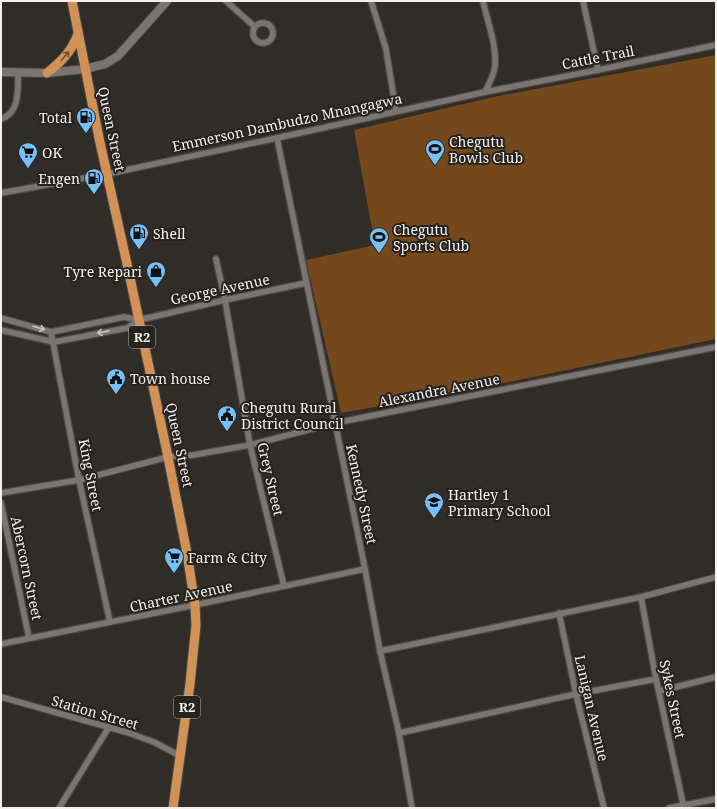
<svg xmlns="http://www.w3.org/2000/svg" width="717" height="809" font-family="'Noto Serif',serif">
  <rect width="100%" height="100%" fill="#302c28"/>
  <path fill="#75481c" d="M 716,55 L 716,339 L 480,388 L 341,413 L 306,260 L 375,245 L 354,130 L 493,97 Z"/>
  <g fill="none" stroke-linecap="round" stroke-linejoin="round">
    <defs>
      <g id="minor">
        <path d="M 226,1 L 255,27"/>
        <path d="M 371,1 L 386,49 L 396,111"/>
        <path d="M 483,1 C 487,20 497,46 495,66 C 494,75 489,84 485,92"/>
        <path d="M 583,1 L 598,70"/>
        <circle cx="263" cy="33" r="10"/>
        <path d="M 1,119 C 20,113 18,89 18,73"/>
        <path d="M 277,138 L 365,569 L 380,651 L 399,733 L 412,808"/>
        <path d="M 1,193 L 107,174 L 277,138 L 485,92 L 598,70 L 716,45"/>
        <path d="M 216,259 L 225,300 L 250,445 L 284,586"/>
        <path d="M 1,318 L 51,332 L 124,317 L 139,320"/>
        <path d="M 1,330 L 54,342 L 127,328 L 139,320 L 225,300 L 306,283"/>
        <path d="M 51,332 L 79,480 L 110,622"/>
        <path d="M 1,493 L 79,480 L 168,457 L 193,455 L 250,445 L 335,423 L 716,347"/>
        <path d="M 1,503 L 29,638"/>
        <path d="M 641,597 L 656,679 L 684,808"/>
        <path d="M 559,613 L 576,694 L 604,808"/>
        <path d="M 1,644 L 195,605 L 365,569"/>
        <path d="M 380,651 L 641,597 L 716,577"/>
        <path d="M 660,691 L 716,677"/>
        <path d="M 1,697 L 129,733 L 154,742 L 180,756"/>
        <path d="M 399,733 L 576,694 L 656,679"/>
        <path d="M 59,808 L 109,727"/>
        <path d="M 669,808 L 716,799"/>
      </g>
      <path id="secondary" d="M 1,72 L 47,73 L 85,69 L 105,64 L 118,56 L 167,1"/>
      <g id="trunk">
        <path d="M 72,1 L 99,138 L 129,273 L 168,457 L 187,553 L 195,605 L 196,625 L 190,684 L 173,808"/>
        <path d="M 47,73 C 61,62 72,51 78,34"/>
      </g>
    </defs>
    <use href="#minor" stroke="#4c4946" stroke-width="8"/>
    <use href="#secondary" stroke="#4c4946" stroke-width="10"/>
    <use href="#trunk" stroke="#4c4946" stroke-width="11"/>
    <use href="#minor" stroke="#7b7571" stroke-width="5.5"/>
    <use href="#secondary" stroke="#7b7571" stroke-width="8"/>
    <use href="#trunk" stroke="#d29256" stroke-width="9"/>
  </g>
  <defs><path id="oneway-shaft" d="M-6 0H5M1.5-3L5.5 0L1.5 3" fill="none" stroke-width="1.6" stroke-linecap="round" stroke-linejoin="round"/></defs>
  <use stroke="#735437" href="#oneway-shaft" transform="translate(65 56) rotate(-50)"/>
  <g stroke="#c8c4c2">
    <use href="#oneway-shaft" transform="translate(39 328) rotate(16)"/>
    <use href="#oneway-shaft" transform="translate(103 332) rotate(169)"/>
  </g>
  <defs>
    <symbol id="fuel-pin" viewBox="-11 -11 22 30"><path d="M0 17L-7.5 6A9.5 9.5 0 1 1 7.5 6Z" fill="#76c0f7" stroke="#26221e"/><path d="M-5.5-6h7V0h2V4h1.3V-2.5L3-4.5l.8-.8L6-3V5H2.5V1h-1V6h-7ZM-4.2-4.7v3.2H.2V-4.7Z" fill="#111"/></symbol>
    <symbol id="stadium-pin" viewBox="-11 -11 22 30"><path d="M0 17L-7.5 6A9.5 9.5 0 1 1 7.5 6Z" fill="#76c0f7" stroke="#26221e"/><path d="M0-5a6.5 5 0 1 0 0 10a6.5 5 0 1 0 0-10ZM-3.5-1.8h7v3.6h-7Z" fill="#111"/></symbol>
    <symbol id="supermarket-pin" viewBox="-11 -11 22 30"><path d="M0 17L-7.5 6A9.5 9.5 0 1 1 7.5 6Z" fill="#76c0f7" stroke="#26221e"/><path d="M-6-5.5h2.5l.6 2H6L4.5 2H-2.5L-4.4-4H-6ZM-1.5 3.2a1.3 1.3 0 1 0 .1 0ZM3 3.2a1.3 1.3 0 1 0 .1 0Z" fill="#111"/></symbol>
    <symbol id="shop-pin" viewBox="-11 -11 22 30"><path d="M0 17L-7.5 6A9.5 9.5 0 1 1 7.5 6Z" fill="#76c0f7" stroke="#26221e"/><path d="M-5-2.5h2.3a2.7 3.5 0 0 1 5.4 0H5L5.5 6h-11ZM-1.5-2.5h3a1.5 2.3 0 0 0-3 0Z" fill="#111"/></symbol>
    <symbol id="civic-pin" viewBox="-11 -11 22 30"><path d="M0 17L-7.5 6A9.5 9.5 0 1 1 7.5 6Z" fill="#76c0f7" stroke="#26221e"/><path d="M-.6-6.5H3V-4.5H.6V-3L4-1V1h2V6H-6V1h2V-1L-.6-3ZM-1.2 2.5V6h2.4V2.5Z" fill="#111"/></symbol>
    <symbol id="school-pin" viewBox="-11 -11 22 30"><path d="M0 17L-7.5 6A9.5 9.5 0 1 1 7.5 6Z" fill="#76c0f7" stroke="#26221e"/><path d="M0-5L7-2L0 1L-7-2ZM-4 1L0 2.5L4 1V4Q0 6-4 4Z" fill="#111"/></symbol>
  </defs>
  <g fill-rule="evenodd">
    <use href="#fuel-pin" x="75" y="106" width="22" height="30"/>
    <use href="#stadium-pin" x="424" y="138" width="22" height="30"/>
    <use href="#supermarket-pin" x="17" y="141" width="22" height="30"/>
    <use href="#fuel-pin" x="83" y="167" width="22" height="30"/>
    <use href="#fuel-pin" x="128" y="222" width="22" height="30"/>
    <use href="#stadium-pin" x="368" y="226" width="22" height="30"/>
    <use href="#shop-pin" x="145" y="260" width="22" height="30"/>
    <use href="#civic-pin" x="105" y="367" width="22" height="30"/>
    <use href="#civic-pin" x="216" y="404" width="22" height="30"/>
    <use href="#school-pin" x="423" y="491" width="22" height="30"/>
    <use href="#supermarket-pin" x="163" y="546" width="22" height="30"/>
  </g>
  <g text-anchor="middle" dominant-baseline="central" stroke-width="4" stroke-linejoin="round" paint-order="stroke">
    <g fill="#26221e" stroke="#b5b2af" stroke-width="1">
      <rect x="129" y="326" width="26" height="22" rx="3"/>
      <rect x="174" y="696" width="26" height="22" rx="3"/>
    </g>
    <g font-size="13" font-weight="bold" fill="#f2efed">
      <text x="142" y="337">R2</text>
      <text x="187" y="707">R2</text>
    </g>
    <g font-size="14" fill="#f2efed" stroke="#26221e">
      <text transform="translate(598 57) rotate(-11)">Cattle Trail</text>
      <text transform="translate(287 122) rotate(-12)">Emmerson Dambudzo Mnangagwa</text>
      <text transform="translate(112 129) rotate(78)">Queen Street</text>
      <text transform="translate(220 289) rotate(-12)">George Avenue</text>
      <text transform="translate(439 390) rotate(-11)">Alexandra Avenue</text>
      <text transform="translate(180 445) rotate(78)">Queen Street</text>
      <text transform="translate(91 475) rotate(79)">King Street</text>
      <text transform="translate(271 479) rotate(77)">Grey Street</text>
      <text transform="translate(362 494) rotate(78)">Kennedy Street</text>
      <text transform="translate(27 568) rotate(78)">Abercorn Street</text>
      <text transform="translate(181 596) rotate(-12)">Charter Avenue</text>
      <text transform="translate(673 699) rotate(78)">Sykes Street</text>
      <text transform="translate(592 708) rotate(77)">Lanigan Avenue</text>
      <text transform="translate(95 712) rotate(16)">Station Street</text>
    </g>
    <g font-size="14" fill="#f2efed" stroke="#26221e" text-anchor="start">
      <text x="72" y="117" text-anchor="end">Total</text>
      <text x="449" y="141">Chegutu<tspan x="449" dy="16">Bowls Club</tspan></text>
      <text x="42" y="152">OK</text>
      <text x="80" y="178" text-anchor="end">Engen</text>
      <text x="393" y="229">Chegutu<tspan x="393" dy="16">Sports Club</tspan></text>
      <text x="153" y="233">Shell</text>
      <text x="142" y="271" text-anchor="end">Tyre Repari</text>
      <text x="130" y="378">Town house</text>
      <text x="241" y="407">Chegutu Rural<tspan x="241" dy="16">District Council</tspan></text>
      <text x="448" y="494">Hartley 1<tspan x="448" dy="16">Primary School</tspan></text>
      <text x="188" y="557">Farm &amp; City</text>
    </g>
  </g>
  <rect width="717" height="809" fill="none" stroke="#f2efed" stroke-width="4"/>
</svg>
